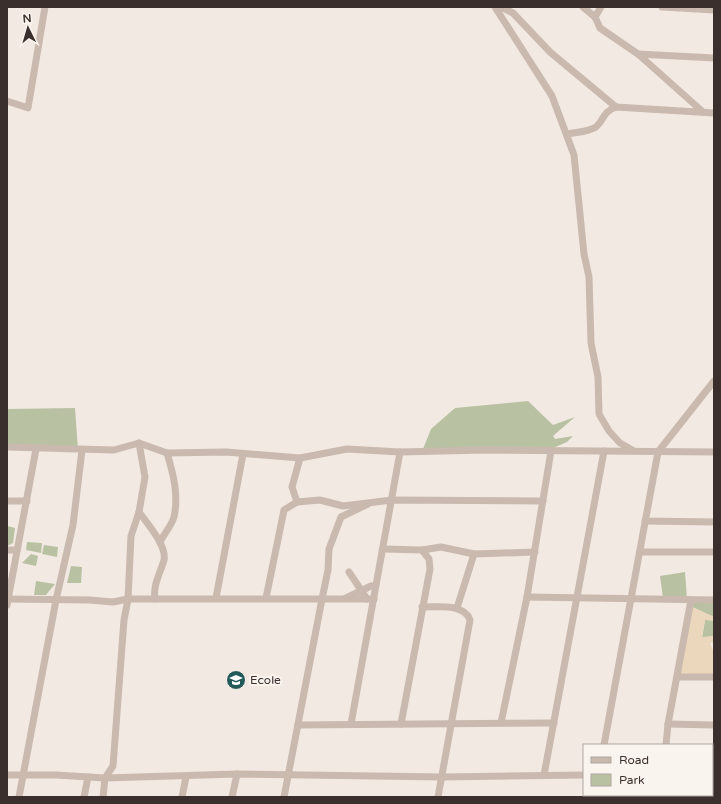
<svg xmlns="http://www.w3.org/2000/svg" width="721" height="804" font-family="'Varela Round',sans-serif">
  <rect width="100%" height="100%" fill="#f2eae2"/>
  <g fill="#b9c1a3">
    <path d="M 528,401 L 553,425 L 575,417 L 553,436 L 555,439 L 573,436 L 567,442 L 553,448 L 423,449 L 431,429 L 455,408 Z"/>
    <path d="M 75,408 L 78,450 L 7,446 L 7,409 Z"/>
    <path d="M 7,526 L 15,528 L 13,543 L 7,546 Z"/>
    <path d="M 27,542 L 42,543 L 41,553 L 26,550 Z"/>
    <path d="M 44,545 L 58,547 L 57,557 L 42,554 Z"/>
    <path d="M 31,554 L 38,556 L 36,566 L 22,563 Z"/>
    <path d="M 71,566 L 82,567 L 81,583 L 67,583 Z"/>
    <path d="M 685,572 L 687,599 L 663,598 L 660,576 Z"/>
    <path d="M 36,581 L 55,584 L 46,595 L 34,595 Z"/>
    <path d="M 691,600 L 714,600 L 714,617 L 690,606 Z"/>
    <path d="M 710,619 L 714,621 L 714,636 L 702,638 L 705,620 Z"/>
  </g>
  <path fill="#ebd7bc" d="M 690,606 L 714,617 L 714,621 L 705,620 L 702,637 L 714,636 L 714,642 L 710,643 L 714,653 L 714,676 L 677,677 Z"/>
  <g fill="none" stroke-linecap="round" stroke-linejoin="round">
    <g stroke="#cab9ae" stroke-width="7">
      <path d="M 495,7 L 552,96 L 574,155 L 584,254 L 589,277 L 591,343 L 598,377 L 599,414 L 609,431 L 620,443 L 634,451"/>
      <path d="M 501,7 L 513,13 L 550,52 L 616,107"/>
      <path d="M 583,7 L 595,17"/>
      <path d="M 601,7 L 595,17 L 600,28 L 638,54 L 714,58"/>
      <path d="M 662,7 L 714,10"/>
      <path d="M 638,54 L 703,112"/>
      <path d="M 7,101 L 28,108 L 45,7"/>
      <path d="M 568,134 C 577,132 588,132 596,127 C 605,119 602,112 616,107 L 714,113"/>
      <path d="M 7,447 L 114,450 L 139,443 L 167,453 L 226,452 L 300,458 L 347,449 L 400,452 L 485,450 L 714,452"/>
      <path d="M 7,501 L 27,501"/>
      <path d="M 297,502 L 320,500 L 343,506 L 392,500 L 543,501"/>
      <path d="M 139,512 C 147,523 167,546 164,560 C 160,574 153,584 155,599"/>
      <path d="M 645,521 L 714,522"/>
      <path d="M 160,542 C 164,534 172,525 174,517 C 179,495 173,473 167,453"/>
      <path d="M 383,549 L 422,550 L 441,547 L 474,554 L 535,552"/>
      <path d="M 7,550 L 17,550"/>
      <path d="M 640,552 L 714,552"/>
      <path d="M 349,572 L 367,599"/>
      <path d="M 527,597 L 714,600"/>
      <path d="M 216,598 L 243,454"/>
      <path d="M 266,598 L 284,510 L 297,502 L 292,487 L 300,458"/>
      <path d="M 346,598 L 371,586"/>
      <path d="M 7,599 L 90,600 L 113,602 L 128,599 L 374,599"/>
      <path d="M 7,605 L 36,449"/>
      <path d="M 422,607 C 437,607 464,603 470,620 L 438,797"/>
      <path d="M 457,608 L 474,554"/>
      <path d="M 677,677 L 714,677"/>
      <path d="M 501,723 L 527,597 L 551,451"/>
      <path d="M 351,724 L 400,452"/>
      <path d="M 401,724 L 430,569 L 429,559 L 422,550"/>
      <path d="M 668,724 L 714,725"/>
      <path d="M 298,725 L 554,723"/>
      <path d="M 604,745 L 658,452 L 714,381"/>
      <path d="M 666,745 L 668,724 L 691,600"/>
      <path d="M 7,775 L 56,775 L 105,778 L 237,774 L 442,777 L 584,775"/>
      <path d="M 544,775 L 604,451"/>
      <path d="M 712,775 L 714,775"/>
      <path d="M 19,797 L 56,600 L 73,525 L 82,450"/>
      <path d="M 84,797 L 88,777"/>
      <path d="M 103,797 L 105,778 L 113,766 L 124,620 L 128,599 L 131,536 L 139,512 L 145,477 L 139,443"/>
      <path d="M 182,797 L 186,777"/>
      <path d="M 232,797 L 237,774"/>
      <path d="M 284,797 L 322,599 L 328,570 L 329,549 L 341,517 L 368,504"/>
      <path d="M 595,797 L 595,795"/>
      <path d="M 658,797 L 658,795"/>
    </g>
  </g>
  <defs>
    <symbol id="school-disc" viewBox="-11 -11 22 22"><circle r="9.5" fill="#245959" stroke="#faf4ef"/><path d="M0-5L7-2L0 1L-7-2ZM-4 1L0 2.5L4 1V4Q0 6-4 4Z" fill="#fff"/></symbol>
  </defs>
  <g fill-rule="evenodd">
    <use href="#school-disc" x="225" y="669" width="22" height="22"/>
  </g>
  <g text-anchor="middle" dominant-baseline="central" stroke-width="4" stroke-linejoin="round" paint-order="stroke">
    <g font-size="12" fill="#3a2f2c" stroke="#faf4ef" text-anchor="start">
      <text x="250" y="680">Ecole</text>
    </g>
  </g>
  <rect width="721" height="804" fill="none" stroke="#3a2f2c" stroke-width="16"/>
  <rect x="583" y="744" width="130" height="52" fill="#faf4ef" stroke="#ada5a1"/>
  <rect x="591" y="757" width="20" height="6" fill="#cab9ae" stroke="#ada5a1"/>
  <text x="619" y="764" font-size="12" fill="#3a2f2c">Road</text>
  <rect x="591" y="774" width="20" height="12" fill="#b9c1a3" stroke="#ada5a1"/>
  <text x="619" y="784" font-size="12" fill="#3a2f2c">Park</text>
  <g transform="translate(28 28) rotate(355)" stroke="#faf4ef" stroke-width="3" paint-order="stroke">
  <path d="M0-3L7 15L0 10L-7 15Z" fill="#3a2f2c"/>
  <text y="-6" font-size="11" font-weight="bold" text-anchor="middle" fill="#3a2f2c">N</text>
  </g>
</svg>
